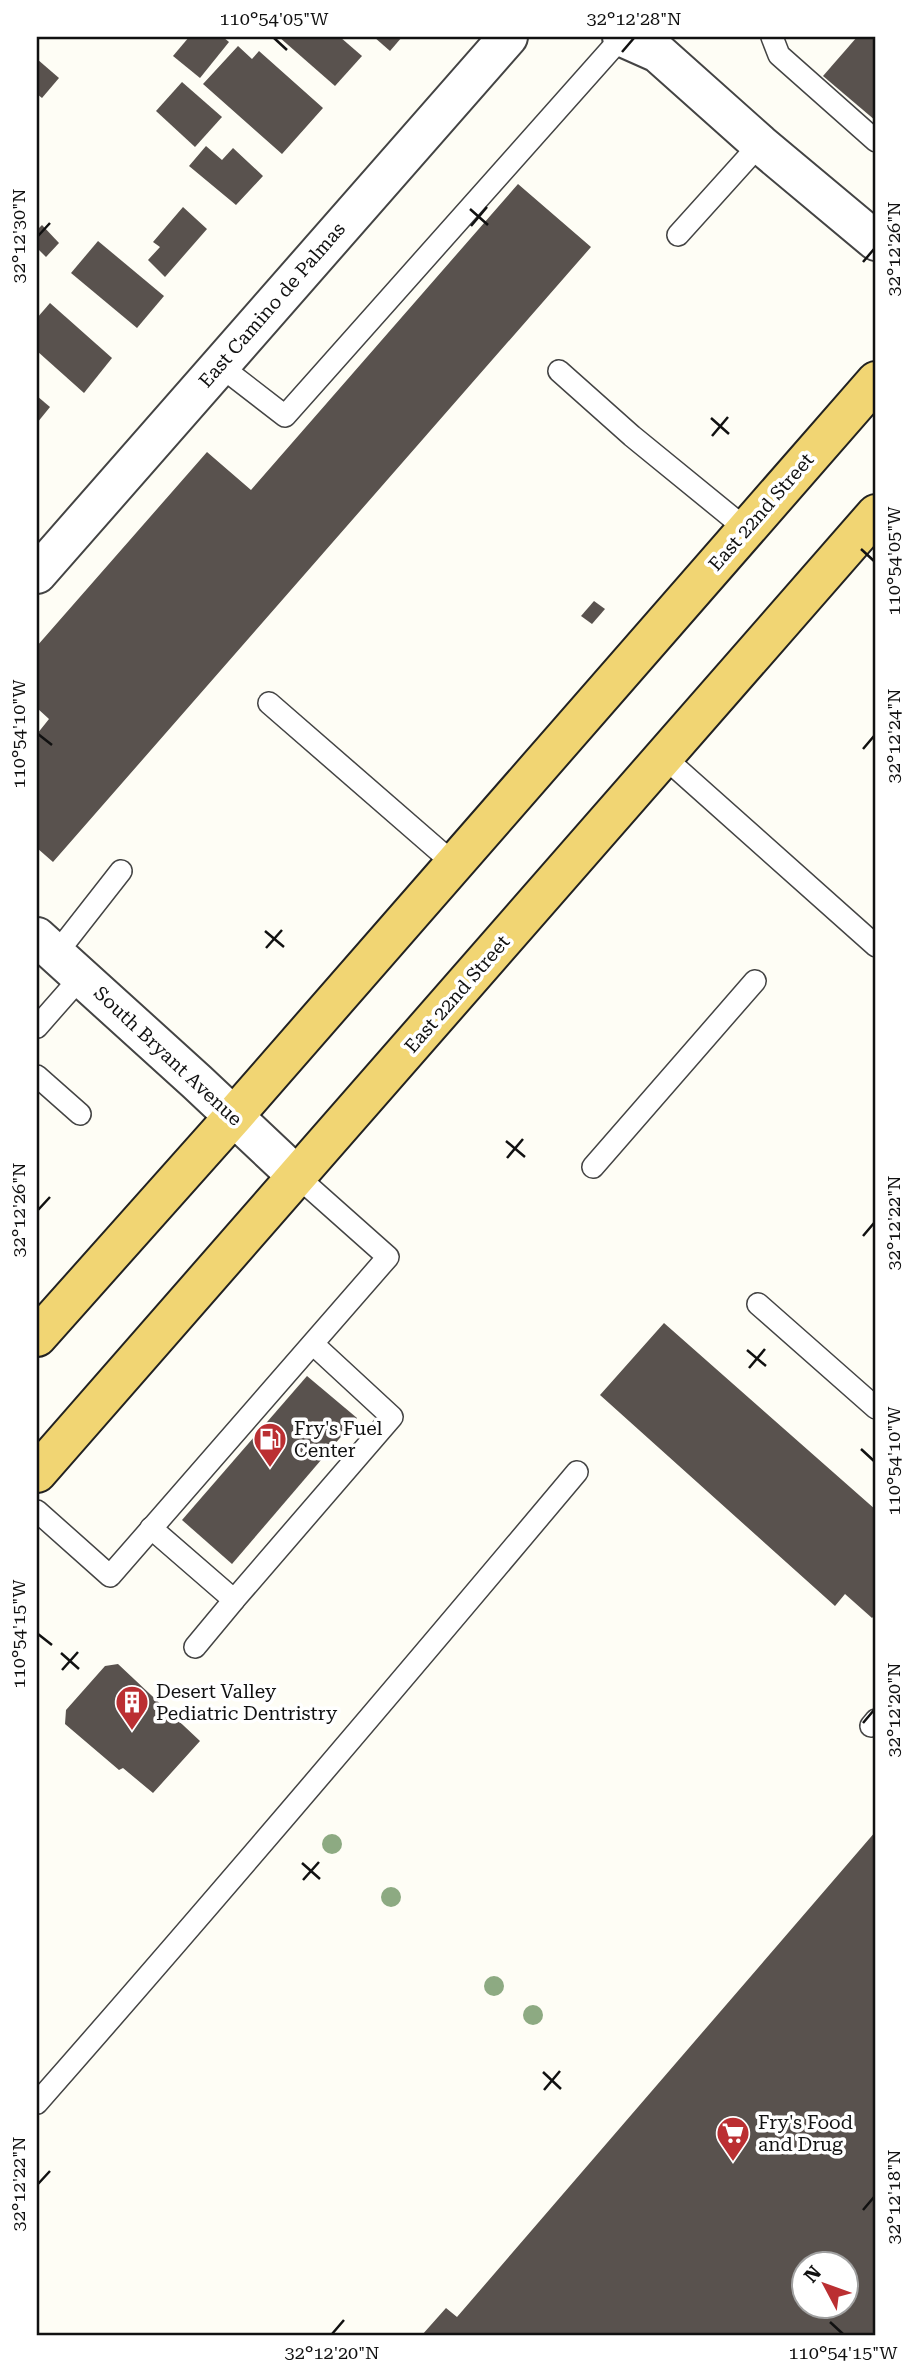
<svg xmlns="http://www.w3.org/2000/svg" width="913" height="2372" font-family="'Roboto Serif',serif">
  <rect width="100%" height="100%" fill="#fefdf5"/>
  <g fill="#59524e" fill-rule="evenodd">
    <path d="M 189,37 L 223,37 L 229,42 L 200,78 L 173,56 Z"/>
    <path d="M 279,37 L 340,37 L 362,56 L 335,86 Z"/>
    <path d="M 374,37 L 402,37 L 390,51 Z"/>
    <path d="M 857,37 L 876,37 L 876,121 L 823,76 Z"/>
    <path d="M 238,46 L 252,59 L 259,51 L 323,108 L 282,154 L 203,84 Z"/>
    <path d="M 37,59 L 59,78 L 42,98 L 37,94 Z"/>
    <path d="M 182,82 L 222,117 L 195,147 L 156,111 Z"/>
    <path d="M 206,146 L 222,160 L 233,148 L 263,176 L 236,205 L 189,166 Z"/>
    <path d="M 518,184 L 591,247 L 53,862 L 37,848 L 37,734 L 49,719 L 37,708 L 37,646 L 207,452 L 251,490 Z"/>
    <path d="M 183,207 L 207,229 L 165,277 L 148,260 L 160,247 L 153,242 Z"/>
    <path d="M 42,225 L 59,243 L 46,257 L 37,248 L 37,230 Z"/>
    <path d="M 98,241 L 164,296 L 137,328 L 71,273 Z"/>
    <path d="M 50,303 L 112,358 L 84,393 L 37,351 L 37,318 Z"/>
    <path d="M 37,396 L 50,407 L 37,423 Z"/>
    <path d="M 594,601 L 605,609 L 592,624 L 581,616 Z"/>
    <path d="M 664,1323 L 876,1510 L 876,1614 L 872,1618 L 845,1594 L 835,1606 L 600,1395 Z"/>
    <path d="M 307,1376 L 357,1418 L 232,1564 L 182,1520 Z"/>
    <path d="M 118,1664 L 200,1741 L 153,1793 L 123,1768 L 119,1770 L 65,1724 L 66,1710 L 105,1666 Z"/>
    <path d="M 876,1831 L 876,2335 L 422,2335 L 446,2308 L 457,2317 ZM 804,2264 L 846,2264 L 846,2306 L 804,2306 Z"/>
  </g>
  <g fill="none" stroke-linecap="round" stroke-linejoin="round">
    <defs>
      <g id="service">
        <path d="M 772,37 L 779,55 L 876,141"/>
        <path d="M 678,235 L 760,144"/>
        <path d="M 219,365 L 285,416 L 622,37"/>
        <path d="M 559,371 L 632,436 L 746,529"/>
        <path d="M 269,703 L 453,863"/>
        <path d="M 664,757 L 876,946"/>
        <path d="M 56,954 L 121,871"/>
        <path d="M 37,1027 L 81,977"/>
        <path d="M 37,1076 L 80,1114"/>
        <path d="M 593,1167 L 755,981"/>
        <path d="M 758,1304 L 876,1408"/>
        <path d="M 37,1511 L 110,1576 L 388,1257 L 298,1177"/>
        <path d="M 151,1528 L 234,1600 L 195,1647"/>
        <path d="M 234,1600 L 392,1417 L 313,1344"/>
        <path d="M 871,1726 L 876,1720"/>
        <path d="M 37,2103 C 220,1895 399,1684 577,1472"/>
      </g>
      <g id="minor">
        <path d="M 37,574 L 508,37"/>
        <path d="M 37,937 L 197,1082 L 298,1177"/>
      </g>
      <path id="tertiary" d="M 622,37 L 658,53 L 760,144 L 876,241"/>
      <g id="primary">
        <path d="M 37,1337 L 234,1116 L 876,381"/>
        <path d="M 37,1473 L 876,514"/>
      </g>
    </defs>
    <use href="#service" stroke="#444" stroke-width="24"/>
    <use href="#minor" stroke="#444" stroke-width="42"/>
    <use href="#tertiary" stroke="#444" stroke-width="42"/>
    <use href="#primary" stroke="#222" stroke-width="42"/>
    <use href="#service" stroke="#fff" stroke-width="21"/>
    <use href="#minor" stroke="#fff" stroke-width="38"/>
    <use href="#tertiary" stroke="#fff" stroke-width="38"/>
    <use href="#primary" stroke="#f1d573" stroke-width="38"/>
  </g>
  <g fill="#8daa82">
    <circle cx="332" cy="1844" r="10"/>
    <circle cx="391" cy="1897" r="10"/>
    <circle cx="494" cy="1986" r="10"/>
    <circle cx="533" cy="2015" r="10"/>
  </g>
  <path fill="none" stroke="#111" stroke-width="2.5" d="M 274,38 L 287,50M 622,52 L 634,38M 470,209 L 488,225M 471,226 L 487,207M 38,236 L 50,223M 863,262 L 874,249M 711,418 L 729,434M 712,436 L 728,417M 861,549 L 874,561M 38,734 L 52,745M 863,749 L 874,736M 265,931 L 284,947M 266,948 L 282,930M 506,1141 L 525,1157M 507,1158 L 523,1139M 38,1210 L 50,1197M 863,1236 L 874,1223M 747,1350 L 766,1366M 749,1368 L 765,1349M 861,1449 L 874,1461M 38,1634 L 52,1645M 61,1653 L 79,1669M 62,1670 L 78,1652M 863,1723 L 874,1710M 302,1863 L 320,1879M 303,1880 L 319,1862M 543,2072 L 561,2089M 544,2090 L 560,2071M 38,2184 L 50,2171M 863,2210 L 874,2197M 830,2322 L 843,2334M 332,2334 L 344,2320"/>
  <defs>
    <symbol id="fuel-pin" viewBox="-11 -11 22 30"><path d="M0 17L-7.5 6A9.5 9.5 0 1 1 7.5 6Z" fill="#bb2f32" stroke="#fff"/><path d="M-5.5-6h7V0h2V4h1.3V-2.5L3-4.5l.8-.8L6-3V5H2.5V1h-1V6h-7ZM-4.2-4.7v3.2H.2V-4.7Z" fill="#fff"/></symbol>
    <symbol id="building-pin" viewBox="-11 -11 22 30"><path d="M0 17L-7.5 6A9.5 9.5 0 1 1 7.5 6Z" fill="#bb2f32" stroke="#fff"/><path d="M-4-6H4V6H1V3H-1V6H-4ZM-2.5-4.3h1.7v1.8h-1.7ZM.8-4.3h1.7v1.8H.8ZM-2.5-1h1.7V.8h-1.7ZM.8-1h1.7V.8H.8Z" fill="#fff"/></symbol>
    <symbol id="supermarket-pin" viewBox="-11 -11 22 30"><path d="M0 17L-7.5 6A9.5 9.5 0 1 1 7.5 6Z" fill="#bb2f32" stroke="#fff"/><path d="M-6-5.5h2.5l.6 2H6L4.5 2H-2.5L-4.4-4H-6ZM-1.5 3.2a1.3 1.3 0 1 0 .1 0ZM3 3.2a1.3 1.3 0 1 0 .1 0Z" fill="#fff"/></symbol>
  </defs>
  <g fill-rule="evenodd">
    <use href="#fuel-pin" x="251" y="1420" width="38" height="52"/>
    <use href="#building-pin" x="113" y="1683" width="38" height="52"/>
    <use href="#supermarket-pin" x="714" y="2114" width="38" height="52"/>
  </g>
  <g text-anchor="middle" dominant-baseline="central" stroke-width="7" stroke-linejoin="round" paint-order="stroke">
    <g font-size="19" fill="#111" stroke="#fff">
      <text transform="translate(272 305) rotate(-49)">East Camino de Palmas</text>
      <text transform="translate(761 512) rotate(-49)">East 22nd Street</text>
      <text transform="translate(457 994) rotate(-49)">East 22nd Street</text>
      <text transform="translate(168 1056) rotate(43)">South Bryant Avenue</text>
    </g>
    <g font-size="19" fill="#111" stroke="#fff" text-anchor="start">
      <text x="294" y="1428">Fry's Fuel<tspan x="294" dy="22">Center</tspan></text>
      <text x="156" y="1691">Desert Valley<tspan x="156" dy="22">Pediatric Dentristry</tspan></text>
      <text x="758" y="2122">Fry's Food<tspan x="758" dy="22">and Drug</tspan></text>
    </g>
  </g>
  <rect width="913" height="2372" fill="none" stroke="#ffffff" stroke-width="77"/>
  <g transform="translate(825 2285) rotate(311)"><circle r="33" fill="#ffffff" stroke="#a0a0a0" stroke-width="2"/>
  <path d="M0-5L12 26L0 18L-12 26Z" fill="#bb2f32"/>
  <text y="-10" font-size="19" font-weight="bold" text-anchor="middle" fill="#111111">N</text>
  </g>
  <rect x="38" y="38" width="836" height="2296" fill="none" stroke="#111" stroke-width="2.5"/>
  <g font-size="18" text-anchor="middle" fill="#111">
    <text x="274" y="25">110°54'05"W</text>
    <text x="634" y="25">32°12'28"N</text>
    <text transform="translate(19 236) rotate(-90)" y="6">32°12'30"N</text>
    <text transform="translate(894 249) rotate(-90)" y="6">32°12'26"N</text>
    <text transform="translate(894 561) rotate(-90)" y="6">110°54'05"W</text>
    <text transform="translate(19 734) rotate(-90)" y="6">110°54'10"W</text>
    <text transform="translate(894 736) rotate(-90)" y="6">32°12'24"N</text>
    <text transform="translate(19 1210) rotate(-90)" y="6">32°12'26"N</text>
    <text transform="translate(894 1223) rotate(-90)" y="6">32°12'22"N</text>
    <text transform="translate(894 1461) rotate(-90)" y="6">110°54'10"W</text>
    <text transform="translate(19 1634) rotate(-90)" y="6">110°54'15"W</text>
    <text transform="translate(894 1710) rotate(-90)" y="6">32°12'20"N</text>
    <text transform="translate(19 2184) rotate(-90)" y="6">32°12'22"N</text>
    <text transform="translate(894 2197) rotate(-90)" y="6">32°12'18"N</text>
    <text x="332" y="2359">32°12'20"N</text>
    <text x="843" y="2359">110°54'15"W</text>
  </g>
</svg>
